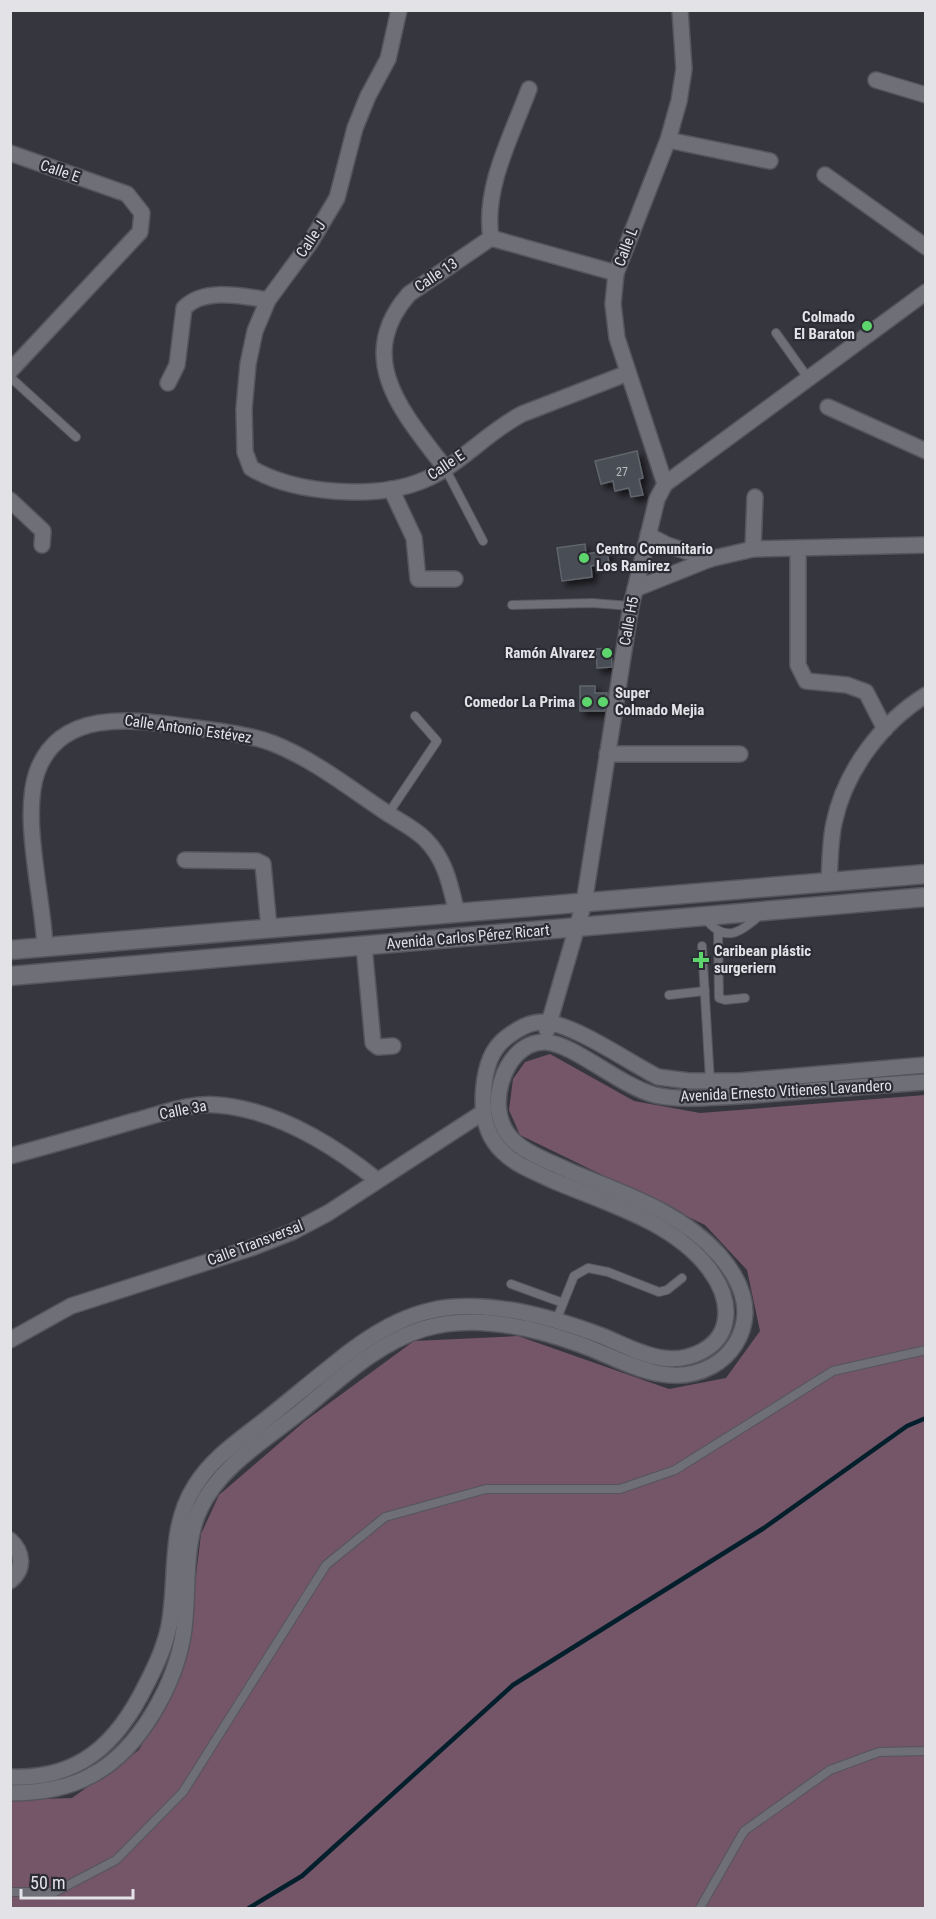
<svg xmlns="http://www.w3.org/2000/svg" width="936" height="1919" font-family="'Roboto Condensed',sans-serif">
  <defs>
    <filter id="shadow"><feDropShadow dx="5" dy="5" stdDeviation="3" flood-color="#0009"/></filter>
  </defs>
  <rect width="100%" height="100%" fill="#36363e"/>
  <path fill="#755668" d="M 550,1054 L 634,1101 L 700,1113 L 925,1095 L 925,1908 L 11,1908 L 10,1800 L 72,1798 L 139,1750 L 186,1659 L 201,1534 L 219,1495 L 305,1421 L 414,1341 L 518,1336 L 669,1389 L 726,1378 L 760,1331 L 747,1270 L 705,1225 L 520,1135 L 509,1110 L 513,1079 L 525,1062 Z"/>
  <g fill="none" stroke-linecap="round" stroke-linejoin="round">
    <path stroke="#031f2c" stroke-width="4.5" d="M 249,1908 L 302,1876 L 513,1685 L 764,1528 L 907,1426 L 926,1418"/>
  </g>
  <g fill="#484d54" stroke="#60656c" stroke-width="1.5" filter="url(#shadow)">
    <path d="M 637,451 L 643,478 L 639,479 L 643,495 L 631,497 L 629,488 L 615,491 L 613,481 L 601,484 L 595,461 Z"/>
    <path d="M 585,544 L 586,554 L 607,551 L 609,563 L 591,566 L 592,577 L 562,581 L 557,548 Z"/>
    <path d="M 611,648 L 612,667 L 597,668 L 596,649 Z"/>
    <path d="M 580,686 L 595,686 L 595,693 L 607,693 L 605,711 L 580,711 Z"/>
  </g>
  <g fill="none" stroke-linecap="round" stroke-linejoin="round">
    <defs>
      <g id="lane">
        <path d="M 776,333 L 808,378"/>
        <path d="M 10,377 L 76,437"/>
        <path d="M 445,468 L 483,541"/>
        <path d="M 512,605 L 592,603 L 631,606"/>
        <path d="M 388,814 L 437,741 L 415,716"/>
        <path d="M 705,918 C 724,943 739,934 759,916"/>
        <path d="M 718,932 L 719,998 L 725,1000 L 745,998"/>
        <path d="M 702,946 L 710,1081"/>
        <path d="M 669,995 L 705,991"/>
        <path d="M 511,1284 L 563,1303"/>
        <path d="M 556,1321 L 574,1276 L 588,1268 L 608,1272 L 659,1292 L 667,1290 L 682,1278"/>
        <path d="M 10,1892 L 55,1892 L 116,1860 L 183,1792 L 326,1565 L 385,1517 L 486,1489 L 620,1489 L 675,1470 L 833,1371 L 926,1350"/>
        <path d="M 700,1908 L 744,1831 L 830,1770 L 879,1752 L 926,1751"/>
      </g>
      <g id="street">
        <path d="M 399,10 L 388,59 L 368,96 L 355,128 L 337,198 L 310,243 L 268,300 L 255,331 L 248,364 L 244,409 L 245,452 L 251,468 C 293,494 377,500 424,480 C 460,465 487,432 522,414 L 628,373"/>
        <path d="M 876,80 L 926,95"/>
        <path d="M 668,140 L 770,161"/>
        <path d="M 10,153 L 127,194 L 142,213 L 140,232 L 10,371"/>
        <path d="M 825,175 L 926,247"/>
        <path d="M 491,238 C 483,188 512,135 529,89"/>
        <path d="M 168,383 L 177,365 L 184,308 C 204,287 243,296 268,300"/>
        <path d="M 828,407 L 926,451"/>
        <path d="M 445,468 C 405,415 352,359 409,294 L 491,238 L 616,273"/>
        <path d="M 665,484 L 617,338 L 613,304 L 616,273 L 668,140 L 679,101 L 684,69 L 680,10"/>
        <path d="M 391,489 L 414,538 L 418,579 L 455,579"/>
        <path d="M 10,500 L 43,531 L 42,545"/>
        <path d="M 648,535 L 667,545 L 710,559"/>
        <path d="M 798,548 L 798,665 L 806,681 L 847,685 L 866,692 L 885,729"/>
        <path d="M 753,549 L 755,497"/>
        <path d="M 635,589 L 710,559 L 753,549 L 926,545"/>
        <path d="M 607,754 L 740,754"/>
        <path d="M 185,860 L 257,861 L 263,864 L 269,928"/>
        <path d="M 829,882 C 830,863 830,842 834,823 C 845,771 881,723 926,695"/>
        <path d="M 364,946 L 373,1043 L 378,1047 L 393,1046"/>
        <path d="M 45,947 C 43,897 21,817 37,772 C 61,704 143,721 197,728 C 223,732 247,734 272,743 C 313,759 348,787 384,811 C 397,820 414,828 425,839 C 446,860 450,885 457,913"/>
        <path d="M 547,1030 L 584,903 L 631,606 L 657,499 L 665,484 L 926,292"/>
        <path d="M 10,1156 C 52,1145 93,1133 134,1121 C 161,1114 190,1102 218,1105 C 277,1110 332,1144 377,1180"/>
        <path d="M 10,1340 L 71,1306 L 251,1248 L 292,1232 L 328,1213 L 482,1113"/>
        <path d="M 10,1540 C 23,1552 25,1569 10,1581"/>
        <path d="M 10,1777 C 79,1780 117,1744 146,1685 C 156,1666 165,1647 169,1626 C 178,1578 168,1528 195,1486 C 212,1458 240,1440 265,1420 C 288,1402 310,1383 333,1365 C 368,1336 408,1310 454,1307 C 503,1303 557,1319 602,1336 C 622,1344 641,1355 662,1358 C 688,1362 720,1349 725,1322 C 729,1302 721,1285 710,1270 C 674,1221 605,1203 552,1180 C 535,1172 516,1165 503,1152 C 484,1134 481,1111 484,1086 C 486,1067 491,1049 507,1037 C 518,1029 529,1022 543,1022 C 573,1023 630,1063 658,1077 L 689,1081 L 739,1081 L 926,1065"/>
        <path d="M 10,1793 C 39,1793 67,1789 92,1775 C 140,1750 177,1682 184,1629 C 189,1591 183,1544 200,1509 C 219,1467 265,1440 300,1412 C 338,1381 375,1344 423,1329 C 473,1313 531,1327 579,1344 C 622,1359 666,1391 712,1366 C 732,1355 744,1335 745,1313 C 745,1291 733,1271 719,1255 C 678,1209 620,1193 565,1169 C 548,1161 530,1155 516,1143 C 498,1128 495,1104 501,1083 C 507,1062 522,1041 546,1042 C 574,1044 620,1086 655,1095 C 682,1101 711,1097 739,1096 C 801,1092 863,1086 926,1082"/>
      </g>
      <g id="secondary">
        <path d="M 10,950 L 926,874"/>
        <path d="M 10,976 L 926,897"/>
      </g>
    </defs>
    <use href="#lane" stroke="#55555b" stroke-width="10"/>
    <use href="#street" stroke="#55555b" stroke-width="18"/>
    <use href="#secondary" stroke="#55555b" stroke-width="21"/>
    <use href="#lane" stroke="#6f6f78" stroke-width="8"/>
    <use href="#street" stroke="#6f6f78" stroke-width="15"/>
    <use href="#secondary" stroke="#6f6f78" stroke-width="18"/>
  </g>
  <g fill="#5ed56c" stroke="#2c2c34" stroke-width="2">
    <circle cx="867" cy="326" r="6"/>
    <circle cx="584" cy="558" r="6"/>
    <circle cx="607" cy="653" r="6"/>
    <circle cx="587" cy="702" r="6"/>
    <circle cx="603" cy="702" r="6"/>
    <path d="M698 951h6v6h6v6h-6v6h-6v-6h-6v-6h6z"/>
  </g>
  <g text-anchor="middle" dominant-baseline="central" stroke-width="4.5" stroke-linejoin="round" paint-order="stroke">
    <g font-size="12" fill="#bcbdc2">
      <text x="622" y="472">27</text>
    </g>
    <g font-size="15" fill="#e2e2e7" stroke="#2c2c34">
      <text transform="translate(60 171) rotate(19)">Calle E</text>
      <text transform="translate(311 239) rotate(-56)">Calle J</text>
      <text transform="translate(626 247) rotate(-69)">Calle L</text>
      <text transform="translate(436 275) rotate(-34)">Calle 13</text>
      <text transform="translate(446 465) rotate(-34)">Calle E</text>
      <text transform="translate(629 621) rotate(-80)">Calle H5</text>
      <text transform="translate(188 729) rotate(8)">Calle Antonio Estévez</text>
      <text transform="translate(468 937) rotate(-5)">Avenida Carlos Pérez Ricart</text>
      <text transform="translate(786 1091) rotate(-3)">Avenida Ernesto Vitienes Lavandero</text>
      <text transform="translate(183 1110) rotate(-11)">Calle 3a</text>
      <text transform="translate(255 1243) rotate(-21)">Calle Transversal</text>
    </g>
    <g font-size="15" font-weight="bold" fill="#e2e2e7" stroke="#2c2c34" text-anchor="end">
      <text x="855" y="317">Colmado<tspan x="855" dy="17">El Baraton</tspan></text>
      <text x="596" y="549" text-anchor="start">Centro Comunitario<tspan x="596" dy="17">Los Ramirez</tspan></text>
      <text x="595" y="653">Ramón Alvarez</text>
      <text x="615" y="693" text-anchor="start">Super<tspan x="615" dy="17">Colmado Mejia</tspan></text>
      <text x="575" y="702">Comedor La Prima</text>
      <text x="714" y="951" text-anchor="start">Caribean plástic<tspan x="714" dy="17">surgeriern</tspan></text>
    </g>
  </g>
  <rect width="936" height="1919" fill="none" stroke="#e2e2e7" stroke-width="24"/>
  <path d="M21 1889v9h112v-9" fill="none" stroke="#e2e2e7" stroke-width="3"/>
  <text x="30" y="1889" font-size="18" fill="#e2e2e7" stroke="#2c2c34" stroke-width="4.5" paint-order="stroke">50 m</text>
</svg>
